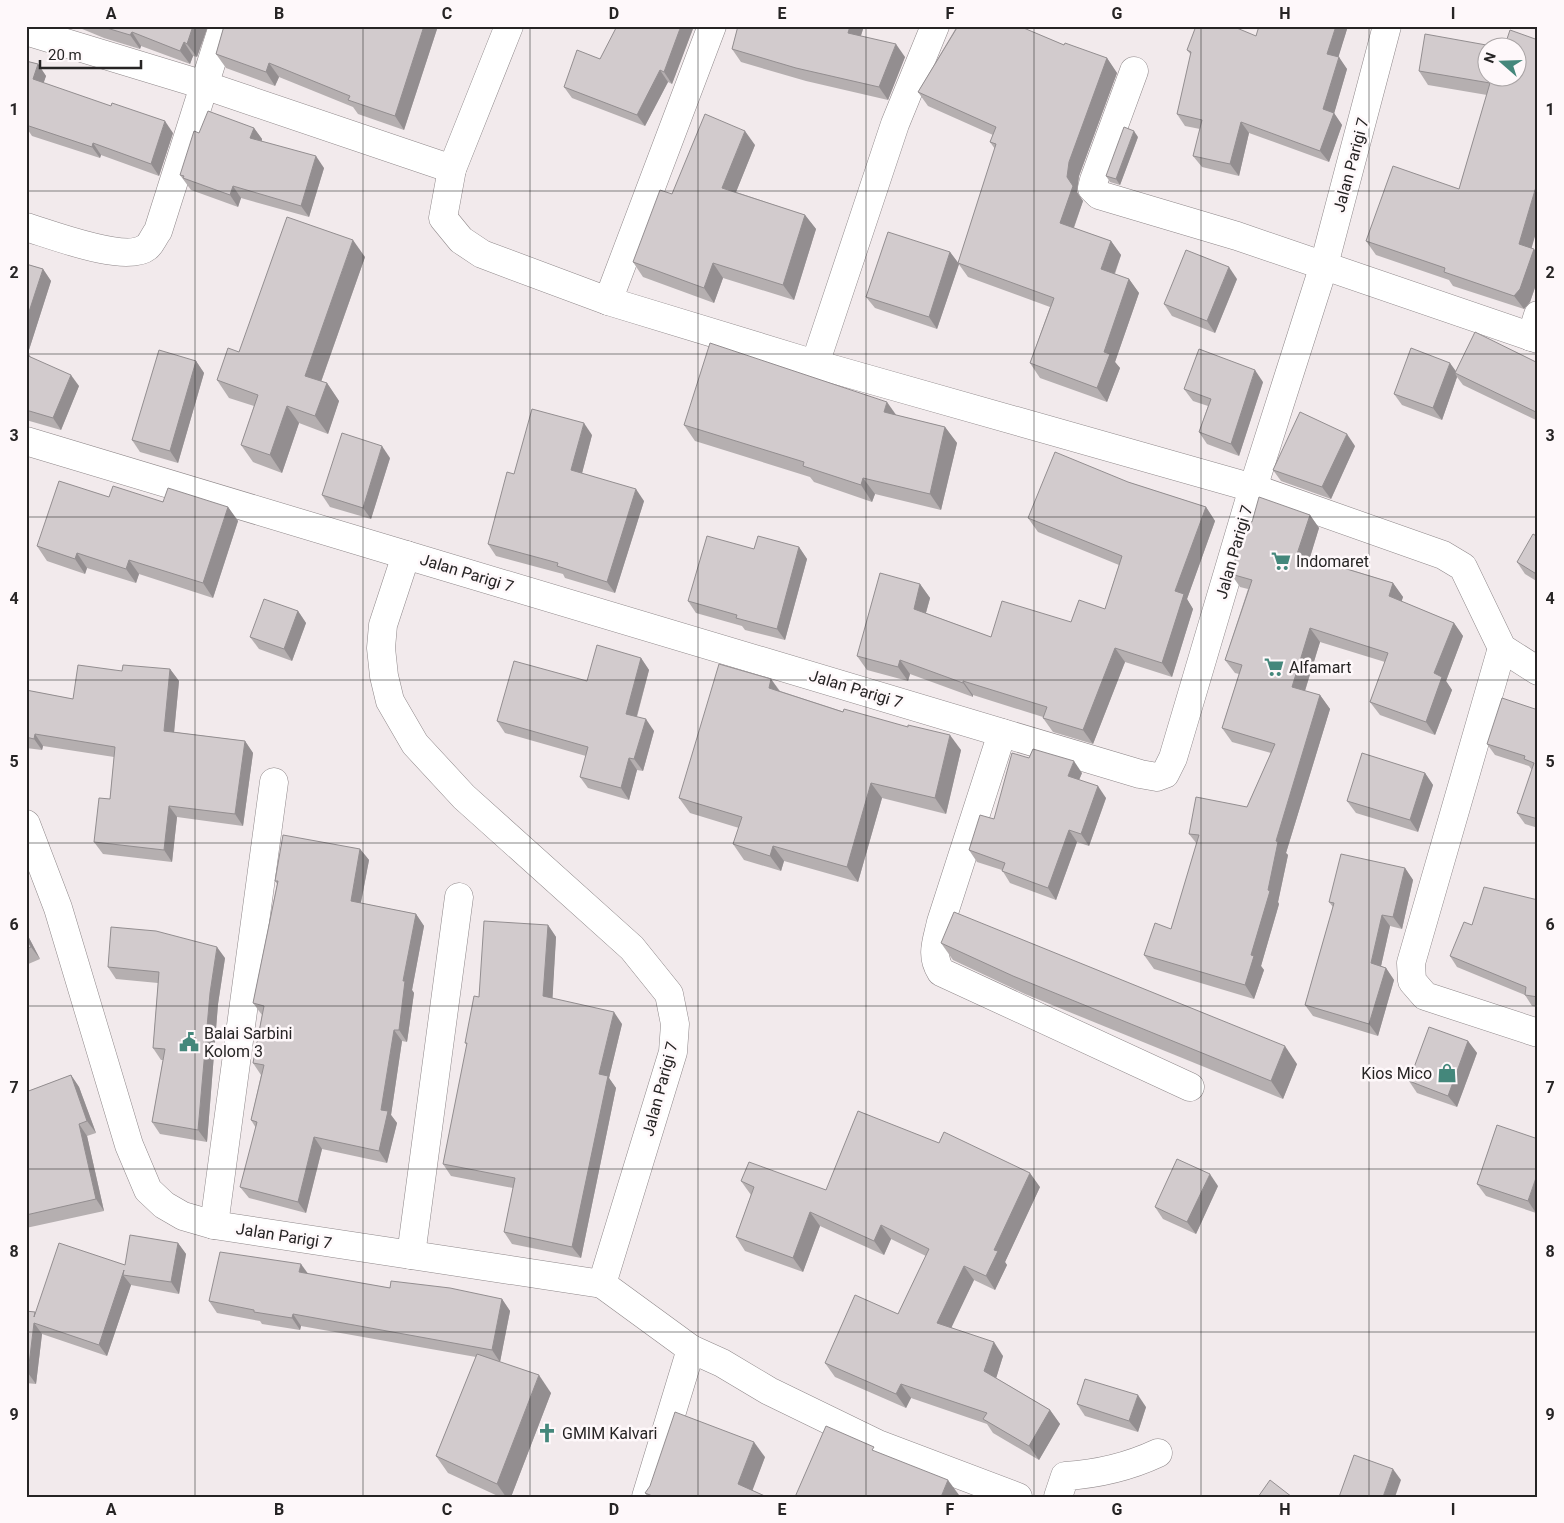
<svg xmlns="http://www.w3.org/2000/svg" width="1564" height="1523" font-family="Roboto,sans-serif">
  <rect width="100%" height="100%" fill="#f2eaec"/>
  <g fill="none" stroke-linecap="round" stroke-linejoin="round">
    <defs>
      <g id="minor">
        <path d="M 26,31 L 204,85 L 452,169 L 443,218 L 461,240 L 482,254 L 608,301 L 815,364 L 1253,488 L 1443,555 L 1463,567 L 1502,648 L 1538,671"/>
        <path d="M 1134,71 L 1094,180 L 1092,188 L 1099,195 L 1237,236 L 1538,339"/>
        <path d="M 452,169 L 509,26"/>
        <path d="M 26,227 C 50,234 126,264 147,247 C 151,244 154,236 158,231 L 223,26"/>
        <path d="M 608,301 L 712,26"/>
        <path d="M 1531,337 L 1538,315"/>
        <path d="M 815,364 L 895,124 L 935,26"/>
        <path d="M 26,441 L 406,555"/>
        <path d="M 1502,648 L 1411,963 L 1412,981 L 1425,996 L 1538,1033"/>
        <path d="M 1002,733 L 941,922 C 937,941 930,955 941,972 L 1190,1087"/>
        <path d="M 26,824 L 58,908 L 129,1145 L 148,1190 L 164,1205 L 183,1216 L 214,1225 L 602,1284 L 673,1052 L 675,1024 L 669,994 L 632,948 L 464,797 L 415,744 L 390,701 L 384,676 L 381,648 L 383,625 L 406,555 L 1140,774 L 1157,777 L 1165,774 L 1173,758 L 1253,488 L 1324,265 L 1387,26"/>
        <path d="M 214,1225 L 274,782"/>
        <path d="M 411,1255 L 459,897"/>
        <path d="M 602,1284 L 691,1349 L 722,1363 L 769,1391 L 878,1444 L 1018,1497"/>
        <path d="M 646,1497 L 691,1349"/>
        <path d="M 1058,1497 L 1065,1476 C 1098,1474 1128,1467 1158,1453"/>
      </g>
    </defs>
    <use href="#minor" stroke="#8f888a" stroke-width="29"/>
    <use href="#minor" stroke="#fff" stroke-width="28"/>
  </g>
  <g fill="#b5afb0">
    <path d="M 75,26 L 208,26 L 197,57 L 193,56 L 190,64 L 141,46 L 140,49 L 104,38 Z"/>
    <path d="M 224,26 L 438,26 L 404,130 L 358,114 L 353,107 L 279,77 L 275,86 L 226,68 L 216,54 Z"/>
    <path d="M 694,26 L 672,84 L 668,82 L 645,126 L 572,98 L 564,87 L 600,59 Z"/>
    <path d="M 738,26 L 864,26 L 861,36 L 905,57 L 888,100 L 806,81 L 741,62 L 732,49 Z"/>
    <path d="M 957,26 L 1026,26 L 1025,29 L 1064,45 L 1107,58 L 1117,73 L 1079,176 L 1077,192 L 1083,201 L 1074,228 L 1111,241 L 1121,255 L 1115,274 L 1129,279 L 1139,293 L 1115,362 L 1120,368 L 1107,402 L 1040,378 L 1030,363 L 1050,307 L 968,277 L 958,263 L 995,149 L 990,142 L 993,135 L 928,106 L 918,92 Z"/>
    <path d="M 1348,26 L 1338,57 L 1347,69 L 1334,113 L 1342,125 L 1329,162 L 1249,133 L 1239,176 L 1202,167 L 1193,156 L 1200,129 L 1185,126 L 1177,114 L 1191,55 L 1187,50 L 1256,36 Z"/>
    <path d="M 1538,40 L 1538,226 L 1531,248 L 1538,254 L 1538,279 L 1530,302 L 1524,309 L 1453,286 L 1449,280 L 1376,255 L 1366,241 L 1459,189 L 1487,95 L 1428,85 L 1419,71 L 1486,78 Z"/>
    <path d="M 26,61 L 38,64 L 46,76 L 43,83 L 173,133 L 159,176 L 101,155 L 100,158 L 32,136 L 26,127 Z"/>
    <path d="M 254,128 L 262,139 L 262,141 L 324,168 L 309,217 L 241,198 L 238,207 L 191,190 L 180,175 L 199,133 Z"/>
    <path d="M 1138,137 L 1120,185 L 1110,182 L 1106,176 Z"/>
    <path d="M 755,145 L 736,192 L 805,215 L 816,229 L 794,300 L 723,278 L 714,303 L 643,277 L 633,262 L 672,194 Z"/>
    <path d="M 950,252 L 959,264 L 937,329 L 875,308 L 866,297 Z"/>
    <path d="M 365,257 L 321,382 L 327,383 L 339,401 L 328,434 L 299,423 L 282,473 L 253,462 L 241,445 L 254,406 L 229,398 L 217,380 L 239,352 Z"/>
    <path d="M 26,264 L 43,269 L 51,281 L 28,353 L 30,357 L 79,386 L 61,430 L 26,420 Z"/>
    <path d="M 1237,279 L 1215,333 L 1172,316 L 1164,304 Z"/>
    <path d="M 196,361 L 204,373 L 178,463 L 140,452 L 132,440 Z"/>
    <path d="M 1538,363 L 1538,421 L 1463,385 L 1457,377 L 1442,420 L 1402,405 L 1394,394 L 1456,371 Z"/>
    <path d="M 1263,382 L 1239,456 L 1207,444 L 1199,432 L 1208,406 L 1193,401 L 1184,389 Z"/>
    <path d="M 896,415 L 945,427 L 957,443 L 941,510 L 875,494 L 872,502 L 814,482 L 810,477 L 695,441 L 684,425 Z"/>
    <path d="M 592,435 L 582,473 L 644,501 L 615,593 L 565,578 L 563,574 L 496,556 L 488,544 L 514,474 Z"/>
    <path d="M 1355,446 L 1331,499 L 1281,481 L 1273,470 Z"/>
    <path d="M 390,458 L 371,519 L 330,507 L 322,495 Z"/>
    <path d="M 1128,482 L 1206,507 L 1215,521 L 1187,599 L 1193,609 L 1172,677 L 1125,662 L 1093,744 L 1053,732 L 1043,718 L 1043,717 L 973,695 L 973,697 L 910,674 L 908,681 L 867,670 L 857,656 L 920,584 L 930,598 L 926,613 L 991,637 L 1071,622 L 1105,609 L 1119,565 L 1038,532 L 1028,518 Z"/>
    <path d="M 109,497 L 228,507 L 238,521 L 213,598 L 139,574 L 136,583 L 87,568 L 85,574 L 47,561 L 37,546 Z"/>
    <path d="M 1310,515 L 1319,528 L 1310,557 L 1393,583 L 1403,597 L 1401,601 L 1454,623 L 1463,636 L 1446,681 L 1452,690 L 1435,735 L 1380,715 L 1370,702 L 1385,662 L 1320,642 L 1305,691 L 1320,695 L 1330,709 L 1286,853 L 1288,855 L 1278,902 L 1279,904 L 1261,966 L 1264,970 L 1254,999 L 1154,969 L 1144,955 L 1171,929 L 1197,844 L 1189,834 L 1247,807 L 1271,753 L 1232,742 L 1222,728 L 1239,674 L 1235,673 L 1225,660 L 1248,589 L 1240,587 L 1231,574 Z"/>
    <path d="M 1538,537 L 1538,582 L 1525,574 L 1517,562 Z"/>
    <path d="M 799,547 L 807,559 L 785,640 L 745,630 L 742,626 L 696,613 L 688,601 L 754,549 Z"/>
    <path d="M 298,611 L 306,623 L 292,661 L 259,649 L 250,637 Z"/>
    <path d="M 641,658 L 649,670 L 637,717 L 654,731 L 643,771 L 637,770 L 629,800 L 588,788 L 580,777 L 586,756 L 505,733 L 497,721 Z"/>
    <path d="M 170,669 L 179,681 L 174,732 L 245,741 L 253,753 L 243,826 L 177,817 L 172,862 L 103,854 L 94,842 L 110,799 L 114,757 L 43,746 L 42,750 L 26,748 L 26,690 L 73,699 L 122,671 Z"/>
    <path d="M 771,679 L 780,691 L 961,750 L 946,814 L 882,798 L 858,882 L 784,861 L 781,871 L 744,860 L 733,844 L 739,828 L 690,813 L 679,798 Z"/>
    <path d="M 1538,710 L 1538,828 L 1525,824 L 1517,813 L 1532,770 L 1529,766 L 1495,755 L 1487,744 Z"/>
    <path d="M 1082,773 L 1079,780 L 1106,798 L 1089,846 L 1077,842 L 1056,900 L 1010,883 L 1002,870 L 977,862 L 969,850 L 994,819 Z"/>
    <path d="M 1425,773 L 1433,785 L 1418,832 L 1356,813 L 1347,801 Z"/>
    <path d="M 360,849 L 369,860 L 361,903 L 416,914 L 424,926 L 412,990 L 414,993 L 407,1042 L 402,1041 L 391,1115 L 397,1123 L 387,1163 L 322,1149 L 306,1213 L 249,1198 L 240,1187 L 256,1128 L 251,1120 L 261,1075 L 253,1063 L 262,1015 L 253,1003 L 277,884 L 275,881 Z"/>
    <path d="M 1405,868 L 1413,880 L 1402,929 L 1390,926 L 1381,966 L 1386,968 L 1394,980 L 1378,1036 L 1313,1016 L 1305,1005 L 1333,907 L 1329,902 Z"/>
    <path d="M 1538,900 L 1538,1007 L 1532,1006 L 1525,995 L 1457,967 L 1450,956 L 1472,925 Z"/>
    <path d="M 548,925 L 556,937 L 552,998 L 622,1024 L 609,1078 L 616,1088 L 581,1258 L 512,1244 L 504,1232 L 513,1188 L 451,1176 L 443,1164 L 467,1045 L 465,1043 L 479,997 Z"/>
    <path d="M 26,932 L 40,959 L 26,965 Z"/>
    <path d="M 941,943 L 1297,1064 L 1283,1099 L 1025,994 L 953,960 Z"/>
    <path d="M 225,958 L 218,1004 L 207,1142 L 160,1134 L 152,1122 L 163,1060 L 161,1060 L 153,1048 L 158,983 L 116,979 L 108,967 Z"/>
    <path d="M 1468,1041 L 1477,1053 L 1457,1107 L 1417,1093 L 1409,1081 Z"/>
    <path d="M 71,1075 L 79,1087 L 96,1133 L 87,1136 L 104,1211 L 26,1228 L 26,1092 Z"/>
    <path d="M 1497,1125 L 1536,1213 L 1486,1196 L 1477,1184 Z"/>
    <path d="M 741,1181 L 826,1190 L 1040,1187 L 1005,1262 L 1007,1265 L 995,1290 L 974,1280 L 951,1327 L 1003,1356 L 996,1378 L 1050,1410 L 1060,1424 L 1039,1460 L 993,1433 L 987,1424 L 911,1398 L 906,1408 L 835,1377 L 825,1363 L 898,1314 L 926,1256 L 891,1239 L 884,1255 L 820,1226 L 803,1272 L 745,1251 L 736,1237 L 751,1195 Z"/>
    <path d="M 1218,1186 L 1196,1234 L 1163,1219 L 1155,1207 Z"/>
    <path d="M 178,1243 L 186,1254 L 179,1294 L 131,1285 L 107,1356 L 42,1334 L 36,1384 L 26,1383 L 26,1311 L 36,1313 L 125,1265 Z"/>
    <path d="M 308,1274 L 390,1288 L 502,1299 L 510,1311 L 500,1362 L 495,1361 L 551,1393 L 511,1497 L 500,1497 L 448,1473 L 436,1456 L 476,1357 L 301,1326 L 300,1330 L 262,1324 L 260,1321 L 217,1313 L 209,1301 Z"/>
    <path d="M 1077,1404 L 1146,1407 L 1138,1432 L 1085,1416 Z"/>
    <path d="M 765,1457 L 752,1490 L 767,1497 L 648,1497 L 645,1493 Z"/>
  </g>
  <g fill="#938e90">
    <path d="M 193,26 L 208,26 L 197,57 L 187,44 Z"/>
    <path d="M 424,26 L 438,26 L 404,130 L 395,116 Z"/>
    <path d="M 681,26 L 694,26 L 672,84 L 664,72 Z"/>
    <path d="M 850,26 L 864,26 L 857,47 L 848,33 Z"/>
    <path d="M 1336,26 L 1348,26 L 1336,65 L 1327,54 Z"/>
    <path d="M 132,32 L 141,46 L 140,49 L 130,35 Z"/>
    <path d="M 184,42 L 193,56 L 190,64 L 180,51 Z"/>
    <path d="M 896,44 L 905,57 L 888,100 L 879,87 Z"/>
    <path d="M 1339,57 L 1347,69 L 1334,114 L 1334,113 L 1342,125 L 1329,162 L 1320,151 L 1323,109 Z"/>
    <path d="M 1107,58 L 1117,73 L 1079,176 L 1077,192 L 1083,201 L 1070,238 L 1060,223 L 1069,162 Z"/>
    <path d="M 269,63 L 279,77 L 275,86 L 266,72 Z"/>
    <path d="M 38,64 L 46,76 L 41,91 L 33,79 Z"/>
    <path d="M 660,70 L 668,82 L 645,126 L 637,115 Z"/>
    <path d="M 165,121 L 173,133 L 159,176 L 151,164 Z"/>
    <path d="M 1241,122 L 1249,133 L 1239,176 L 1230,164 Z"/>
    <path d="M 254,128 L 262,139 L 259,150 L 250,138 Z"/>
    <path d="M 745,131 L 755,145 L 732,202 L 722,188 Z"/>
    <path d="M 1134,131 L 1138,137 L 1120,185 L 1116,179 Z"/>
    <path d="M 93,143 L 101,155 L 100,158 L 92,147 Z"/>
    <path d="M 316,156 L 324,168 L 309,217 L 301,206 Z"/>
    <path d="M 1538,180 L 1538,226 L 1529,257 L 1519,244 Z"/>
    <path d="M 233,186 L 241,198 L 238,207 L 230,195 Z"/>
    <path d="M 805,215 L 816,229 L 794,300 L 783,285 Z"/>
    <path d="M 353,240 L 365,257 L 317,393 L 305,376 Z"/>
    <path d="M 1111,241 L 1121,255 L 1111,283 L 1101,269 Z"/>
    <path d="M 1534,249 L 1538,254 L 1538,279 L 1530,302 L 1524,309 L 1514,296 Z"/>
    <path d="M 950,252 L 959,264 L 937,329 L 929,317 Z"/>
    <path d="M 713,263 L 723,278 L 714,303 L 704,288 Z"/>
    <path d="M 1229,267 L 1237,279 L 1215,333 L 1207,321 Z"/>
    <path d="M 43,269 L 51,281 L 28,353 L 32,359 L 26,359 L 26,321 Z"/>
    <path d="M 1129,279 L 1139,293 L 1115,362 L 1120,368 L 1107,402 L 1097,388 L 1104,352 Z"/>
    <path d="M 196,361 L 204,373 L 178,463 L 170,451 Z"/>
    <path d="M 1450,363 L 1458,374 L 1455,373 L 1457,377 L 1442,420 L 1433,408 Z"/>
    <path d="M 1255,370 L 1263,382 L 1239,456 L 1231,444 Z"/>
    <path d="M 71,375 L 79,386 L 61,430 L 53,418 Z"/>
    <path d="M 327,383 L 339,401 L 328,434 L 315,416 Z"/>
    <path d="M 887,402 L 899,419 L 884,412 Z"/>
    <path d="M 287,406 L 299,423 L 282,473 L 270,455 Z"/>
    <path d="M 584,423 L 592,435 L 580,481 L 571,470 Z"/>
    <path d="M 945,427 L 957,443 L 941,510 L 930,494 Z"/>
    <path d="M 1347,434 L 1355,446 L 1331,499 L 1322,487 Z"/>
    <path d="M 382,446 L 390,458 L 371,519 L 363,508 Z"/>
    <path d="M 863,478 L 875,494 L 872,502 L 861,485 Z"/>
    <path d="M 636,489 L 644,501 L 615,593 L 607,582 Z"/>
    <path d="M 228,507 L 238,521 L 213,598 L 203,583 Z"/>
    <path d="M 1206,507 L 1215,521 L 1187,599 L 1193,609 L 1172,677 L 1162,663 L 1175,591 Z"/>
    <path d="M 1310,515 L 1319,528 L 1307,567 L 1297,554 Z"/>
    <path d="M 799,547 L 807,559 L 785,640 L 777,629 Z"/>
    <path d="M 77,553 L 87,568 L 85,574 L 75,559 Z"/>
    <path d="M 129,560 L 139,574 L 136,583 L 126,569 Z"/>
    <path d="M 1393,583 L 1403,597 L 1399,610 L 1389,596 Z"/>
    <path d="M 920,584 L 930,598 L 923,623 L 914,609 Z"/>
    <path d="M 298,611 L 306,623 L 292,661 L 284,649 Z"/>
    <path d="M 1454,623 L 1463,636 L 1446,681 L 1452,690 L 1435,735 L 1426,722 L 1434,673 Z"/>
    <path d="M 1310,628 L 1320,642 L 1302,700 L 1292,687 Z"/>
    <path d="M 1115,648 L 1125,662 L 1093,744 L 1083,730 Z"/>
    <path d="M 641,658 L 649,670 L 634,726 L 626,714 Z"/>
    <path d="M 900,660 L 910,674 L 908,681 L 898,667 Z"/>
    <path d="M 170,669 L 179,681 L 173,743 L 164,731 Z"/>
    <path d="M 771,679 L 782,695 L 769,688 Z"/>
    <path d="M 963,681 L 973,695 L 973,697 L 963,683 Z"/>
    <path d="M 1320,695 L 1330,709 L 1286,853 L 1288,855 L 1278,902 L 1279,904 L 1261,966 L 1264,970 L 1254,999 L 1245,985 L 1251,955 L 1276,841 Z"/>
    <path d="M 646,719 L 654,731 L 643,771 L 634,759 Z"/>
    <path d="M 35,734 L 43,746 L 42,750 L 34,739 Z"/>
    <path d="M 950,735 L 961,750 L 946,814 L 935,798 Z"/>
    <path d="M 245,741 L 253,753 L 243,826 L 235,814 Z"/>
    <path d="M 629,758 L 637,770 L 629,800 L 621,788 Z"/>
    <path d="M 1074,761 L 1082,773 L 1076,787 L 1068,776 Z"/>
    <path d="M 1425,773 L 1433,785 L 1418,832 L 1410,820 Z"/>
    <path d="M 871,783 L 882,798 L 858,882 L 847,867 Z"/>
    <path d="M 1098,786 L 1106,798 L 1089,846 L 1081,834 Z"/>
    <path d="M 169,806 L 177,817 L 172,862 L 164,850 Z"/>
    <path d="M 1069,830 L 1077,842 L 1056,900 L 1048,888 Z"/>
    <path d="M 773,846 L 784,861 L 781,871 L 770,856 Z"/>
    <path d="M 360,849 L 369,860 L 359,912 L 351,901 Z"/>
    <path d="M 1405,868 L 1413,880 L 1402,929 L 1393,917 Z"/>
    <path d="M 416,914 L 424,926 L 412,990 L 414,993 L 407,1042 L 399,1030 L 403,981 Z"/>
    <path d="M 1382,915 L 1390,926 L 1379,975 L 1371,963 Z"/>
    <path d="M 548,925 L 556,937 L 552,1008 L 543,996 Z"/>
    <path d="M 26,932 L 40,959 L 31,947 L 26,937 Z"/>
    <path d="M 217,947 L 225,958 L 218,1004 L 207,1142 L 198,1130 L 210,993 Z"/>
    <path d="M 1386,968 L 1394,980 L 1378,1036 L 1369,1024 Z"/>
    <path d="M 614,1012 L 622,1024 L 609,1078 L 616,1088 L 581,1258 L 572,1247 L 599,1074 Z"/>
    <path d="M 394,1030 L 402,1041 L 391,1115 L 397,1123 L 387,1163 L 379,1151 L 381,1110 Z"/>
    <path d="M 1468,1041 L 1477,1053 L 1457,1107 L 1448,1096 Z"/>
    <path d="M 1285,1046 L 1297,1064 L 1283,1099 L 1271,1081 Z"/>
    <path d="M 71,1075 L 79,1087 L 96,1133 L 87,1121 Z"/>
    <path d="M 79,1124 L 87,1136 L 104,1211 L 96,1199 Z"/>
    <path d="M 314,1137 L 322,1149 L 306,1213 L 298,1202 Z"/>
    <path d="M 1538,1172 L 1538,1209 L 1536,1213 L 1528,1201 Z"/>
    <path d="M 1030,1173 L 1040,1187 L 1005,1262 L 1007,1265 L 995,1290 L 986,1276 L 994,1250 Z"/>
    <path d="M 1210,1174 L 1218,1186 L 1196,1234 L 1187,1222 Z"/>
    <path d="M 810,1212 L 820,1226 L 803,1272 L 793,1258 Z"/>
    <path d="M 881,1225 L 891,1239 L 884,1255 L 874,1241 Z"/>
    <path d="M 178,1243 L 186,1254 L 179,1294 L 171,1282 Z"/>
    <path d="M 301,1264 L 309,1275 L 299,1272 Z"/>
    <path d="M 964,1266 L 974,1280 L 947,1337 L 937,1323 Z"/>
    <path d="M 124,1270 L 123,1275 L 131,1285 L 107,1356 L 99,1345 Z"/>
    <path d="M 502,1299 L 510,1311 L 500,1362 L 492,1350 Z"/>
    <path d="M 293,1314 L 301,1326 L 300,1330 L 292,1318 Z"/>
    <path d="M 34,1323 L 42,1334 L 36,1384 L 28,1373 Z"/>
    <path d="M 994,1342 L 1003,1356 L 994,1385 L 984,1371 Z"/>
    <path d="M 539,1375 L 551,1393 L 511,1497 L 506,1497 L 497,1484 Z"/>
    <path d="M 901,1384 L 911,1398 L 906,1408 L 896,1394 Z"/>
    <path d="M 1138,1395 L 1146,1407 L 1138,1432 L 1129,1421 Z"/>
    <path d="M 1050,1410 L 1060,1424 L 1039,1460 L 1029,1446 Z"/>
    <path d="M 754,1442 L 765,1457 L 750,1497 L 738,1484 Z"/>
    <path d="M 1393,1469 L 1401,1480 L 1395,1497 L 1383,1497 Z"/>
    <path d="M 948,1480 L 959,1495 L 959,1497 L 941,1497 Z"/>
  </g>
  <g fill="#d2cbcd" stroke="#938e90">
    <path d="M 100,26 L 193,26 L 187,44 L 184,42 L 180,51 L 132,32 L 130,35 Z"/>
    <path d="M 224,26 L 424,26 L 395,116 L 348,100 L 350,96 L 269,63 L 266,72 L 216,54 Z"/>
    <path d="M 617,26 L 681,26 L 664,72 L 660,70 L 637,115 L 564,87 L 577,50 L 600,59 Z"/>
    <path d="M 738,26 L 850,26 L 848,33 L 896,44 L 879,87 L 796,68 L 732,49 Z"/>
    <path d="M 958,26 L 1019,26 L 1064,45 L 1065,43 L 1107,58 L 1069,162 L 1067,177 L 1073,186 L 1060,223 L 1111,241 L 1101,269 L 1129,279 L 1104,352 L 1110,354 L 1097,388 L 1030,363 L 1054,298 L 958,263 L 996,144 L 990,142 L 996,127 L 918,92 Z"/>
    <path d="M 1196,26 L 1232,26 L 1256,36 L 1259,26 L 1336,26 L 1327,54 L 1339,57 L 1323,109 L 1334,113 L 1320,151 L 1241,122 L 1230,164 L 1193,156 L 1202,120 L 1177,114 L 1191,52 L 1187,50 Z"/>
    <path d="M 1510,30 L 1538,40 L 1538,180 L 1519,244 L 1534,249 L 1520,289 L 1514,296 L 1444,272 L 1445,268 L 1366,241 L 1393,166 L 1459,189 L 1490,83 L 1419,71 L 1425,34 L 1503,48 L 1486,48 L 1486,78 L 1516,78 L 1516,48 L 1504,48 Z"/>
    <path d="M 26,61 L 38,64 L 33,79 L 111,106 L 112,103 L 165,121 L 151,164 L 93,143 L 92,147 L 26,125 L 26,119 L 28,112 L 26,111 Z"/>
    <path d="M 208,111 L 254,128 L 250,138 L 316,156 L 301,206 L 233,186 L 230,195 L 183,178 L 184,176 L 180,175 L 194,131 L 199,133 Z"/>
    <path d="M 705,114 L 745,131 L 722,188 L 805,215 L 783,285 L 713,263 L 704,288 L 633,262 L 660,190 L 672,194 Z"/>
    <path d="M 1124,127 L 1134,131 L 1116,179 L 1106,176 Z"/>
    <path d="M 287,217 L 353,240 L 305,376 L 327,383 L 315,416 L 287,406 L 270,455 L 241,445 L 258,395 L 217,380 L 228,348 L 239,352 Z"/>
    <path d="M 888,232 L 950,252 L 929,317 L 866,297 Z"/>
    <path d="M 1186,250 L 1229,267 L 1207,321 L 1164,304 Z"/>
    <path d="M 26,264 L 43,269 L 26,321 Z"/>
    <path d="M 1475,332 L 1538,363 L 1538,413 L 1455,373 Z"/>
    <path d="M 710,343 L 887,402 L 884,412 L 945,427 L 930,494 L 863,478 L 861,485 L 803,466 L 804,462 L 684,425 Z"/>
    <path d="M 1411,348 L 1450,363 L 1433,408 L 1394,394 Z"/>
    <path d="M 1199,349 L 1255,370 L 1231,444 L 1199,432 L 1211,399 L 1184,389 Z"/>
    <path d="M 159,350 L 196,361 L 170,451 L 132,440 Z"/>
    <path d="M 26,355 L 71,375 L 53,418 L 26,410 Z"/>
    <path d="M 532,409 L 584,423 L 571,470 L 636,489 L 607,582 L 557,566 L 558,563 L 488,544 L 507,472 L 514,474 Z"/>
    <path d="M 1300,412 L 1347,434 L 1322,487 L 1273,470 Z"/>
    <path d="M 342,433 L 382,446 L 363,508 L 322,495 Z"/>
    <path d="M 1055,452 L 1128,482 L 1206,507 L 1175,591 L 1184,594 L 1162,663 L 1115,648 L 1083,730 L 1043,718 L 1047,707 L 963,681 L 963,683 L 900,660 L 898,667 L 857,656 L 880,573 L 920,584 L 914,609 L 991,637 L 1002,601 L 1071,622 L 1079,600 L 1105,609 L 1122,556 L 1028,518 Z"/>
    <path d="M 59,481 L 109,497 L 113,486 L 163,502 L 168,488 L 228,507 L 203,583 L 129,560 L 126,569 L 77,553 L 75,559 L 37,546 Z"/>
    <path d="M 1259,497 L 1310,515 L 1297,554 L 1393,583 L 1389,596 L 1454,623 L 1434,673 L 1442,677 L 1426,722 L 1370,702 L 1388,653 L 1310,628 L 1292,687 L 1320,695 L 1276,841 L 1278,842 L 1268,890 L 1270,891 L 1251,955 L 1254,956 L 1245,985 L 1144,955 L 1155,923 L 1171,929 L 1199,835 L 1189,834 L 1196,797 L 1247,807 L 1275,744 L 1222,728 L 1242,665 L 1225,660 L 1252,580 L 1231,574 L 1244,529 L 1248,520 L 1252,522 Z"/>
    <path d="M 1533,534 L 1538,537 L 1538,575 L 1517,562 Z"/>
    <path d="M 707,536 L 754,549 L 758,536 L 799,547 L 777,629 L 736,618 L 737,615 L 688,601 Z"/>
    <path d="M 264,599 L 298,611 L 284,649 L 250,637 Z"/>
    <path d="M 597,645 L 641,658 L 626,714 L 646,719 L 634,759 L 629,758 L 621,788 L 580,777 L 588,747 L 497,721 L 514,661 L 587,681 Z"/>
    <path d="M 719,664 L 771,679 L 769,688 L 843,712 L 844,709 L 908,727 L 908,725 L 950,735 L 935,798 L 871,783 L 847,867 L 773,846 L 770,856 L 733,844 L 742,817 L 679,798 Z"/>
    <path d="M 78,665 L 122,671 L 123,665 L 170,669 L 164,731 L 245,741 L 235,814 L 169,806 L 164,850 L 94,842 L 99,798 L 110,799 L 115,747 L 35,734 L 34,739 L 26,737 L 26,690 L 73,699 Z"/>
    <path d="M 1502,698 L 1538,710 L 1538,819 L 1517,813 L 1534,763 L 1524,759 L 1525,756 L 1487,744 Z"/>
    <path d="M 1033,749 L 1074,761 L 1068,776 L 1098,786 L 1081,834 L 1069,830 L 1048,888 L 1002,871 L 1005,863 L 969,850 L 980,815 L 994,819 L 1012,753 L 1029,758 Z"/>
    <path d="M 1362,753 L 1425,773 L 1410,820 L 1347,801 Z"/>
    <path d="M 283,835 L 360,849 L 351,901 L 416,914 L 403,981 L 405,981 L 399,1030 L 394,1030 L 381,1110 L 388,1111 L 379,1151 L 314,1137 L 298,1202 L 240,1187 L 257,1122 L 251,1120 L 264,1065 L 253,1063 L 264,1006 L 253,1003 L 278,881 L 275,881 Z"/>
    <path d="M 1341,854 L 1405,868 L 1393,917 L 1382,915 L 1371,963 L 1386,968 L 1369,1024 L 1305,1005 L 1334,903 L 1329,902 Z"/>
    <path d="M 1484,887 L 1538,900 L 1538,997 L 1525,995 L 1526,987 L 1450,956 L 1464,922 L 1472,925 Z"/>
    <path d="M 954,912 L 1285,1046 L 1271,1081 L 1013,976 L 941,943 Z"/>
    <path d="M 484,921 L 548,925 L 543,996 L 614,1012 L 599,1074 L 608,1076 L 572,1247 L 504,1232 L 515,1178 L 443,1164 L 467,1043 L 465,1043 L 474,996 L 479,997 Z"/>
    <path d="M 111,927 L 156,931 L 217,947 L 210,993 L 198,1130 L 152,1122 L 165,1049 L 153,1048 L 159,972 L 108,967 Z"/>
    <path d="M 26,937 L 31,947 L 26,949 Z"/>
    <path d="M 1429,1027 L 1468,1041 L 1448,1096 L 1409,1081 Z"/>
    <path d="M 71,1075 L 87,1121 L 79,1124 L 96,1199 L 26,1215 L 26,1092 Z"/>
    <path d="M 858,1111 L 939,1143 L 944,1132 L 1030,1173 L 994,1250 L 998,1251 L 986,1276 L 964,1266 L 937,1323 L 994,1342 L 984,1371 L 1050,1410 L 1029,1446 L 983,1419 L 987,1413 L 901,1384 L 896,1394 L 825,1363 L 855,1295 L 898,1314 L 929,1249 L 881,1225 L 874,1241 L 810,1212 L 793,1258 L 736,1237 L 754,1187 L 741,1181 L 749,1162 L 826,1190 Z"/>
    <path d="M 1497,1125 L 1538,1139 L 1538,1172 L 1528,1201 L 1477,1184 Z"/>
    <path d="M 1177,1159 L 1210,1174 L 1187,1222 L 1155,1207 Z"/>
    <path d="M 130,1235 L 178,1243 L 171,1282 L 123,1275 L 124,1270 L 99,1345 L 34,1323 L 28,1373 L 26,1373 L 26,1311 L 35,1312 L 34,1317 L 59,1243 L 125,1265 Z"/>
    <path d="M 220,1252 L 301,1264 L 299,1272 L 390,1288 L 391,1281 L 450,1288 L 502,1299 L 492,1350 L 293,1314 L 292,1318 L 254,1312 L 254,1310 L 209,1301 Z"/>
    <path d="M 477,1354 L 539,1375 L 497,1484 L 436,1456 Z"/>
    <path d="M 1085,1379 L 1138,1395 L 1129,1421 L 1077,1404 Z"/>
    <path d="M 675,1412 L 754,1442 L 738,1484 L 767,1497 L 655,1497 L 645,1493 L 650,1486 Z"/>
    <path d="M 826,1426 L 874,1447 L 872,1450 L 948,1480 L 941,1497 L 795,1497 Z"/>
    <path d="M 1354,1455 L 1393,1469 L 1383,1497 L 1339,1497 Z"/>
    <path d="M 1270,1480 L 1292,1497 L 1258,1497 Z"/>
  </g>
  <path fill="none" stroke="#262424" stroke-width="1" stroke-opacity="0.55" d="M 195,26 L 195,1497M 363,26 L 363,1497M 530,26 L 530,1497M 698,26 L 698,1497M 866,26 L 866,1497M 1034,26 L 1034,1497M 1201,26 L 1201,1497M 1369,26 L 1369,1497M 26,191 L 1538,191M 26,354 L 1538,354M 26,517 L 1538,517M 26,680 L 1538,680M 26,843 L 1538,843M 26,1006 L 1538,1006M 26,1169 L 1538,1169M 26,1332 L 1538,1332"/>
  <defs>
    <symbol id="supermarket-bare" viewBox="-9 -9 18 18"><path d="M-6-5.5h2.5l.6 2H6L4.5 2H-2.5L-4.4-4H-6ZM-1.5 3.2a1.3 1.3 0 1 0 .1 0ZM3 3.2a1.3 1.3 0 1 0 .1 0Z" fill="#44877b" stroke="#fef8fa" stroke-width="2.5" paint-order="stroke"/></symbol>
    <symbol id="civic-bare" viewBox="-9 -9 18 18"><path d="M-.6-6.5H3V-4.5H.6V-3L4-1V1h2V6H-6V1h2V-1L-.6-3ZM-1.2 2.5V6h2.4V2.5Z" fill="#44877b" stroke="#fef8fa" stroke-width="2.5" paint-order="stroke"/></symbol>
    <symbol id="shop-bare" viewBox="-9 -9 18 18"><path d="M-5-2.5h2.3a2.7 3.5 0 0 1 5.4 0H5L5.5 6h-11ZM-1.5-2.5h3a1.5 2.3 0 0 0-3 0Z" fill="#44877b" stroke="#fef8fa" stroke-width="2.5" paint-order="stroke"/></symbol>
    <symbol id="church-bare" viewBox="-9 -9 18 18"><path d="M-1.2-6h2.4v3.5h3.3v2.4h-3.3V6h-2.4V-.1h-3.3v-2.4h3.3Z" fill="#44877b" stroke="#fef8fa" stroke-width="2.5" paint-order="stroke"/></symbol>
  </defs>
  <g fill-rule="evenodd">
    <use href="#supermarket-bare" x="1267" y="547" width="28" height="28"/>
    <use href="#supermarket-bare" x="1260" y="653" width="28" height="28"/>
    <use href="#civic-bare" x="175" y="1028" width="28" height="28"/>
    <use href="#shop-bare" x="1433" y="1059" width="28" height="28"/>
    <use href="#church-bare" x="533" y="1419" width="28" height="28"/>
  </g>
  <g text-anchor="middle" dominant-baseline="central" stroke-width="5" stroke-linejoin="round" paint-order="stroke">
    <g font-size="16" fill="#262424" stroke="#fef8fa">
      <text transform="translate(1351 165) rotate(-75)">Jalan Parigi 7</text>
      <text transform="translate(1234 552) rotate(-74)">Jalan Parigi 7</text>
      <text transform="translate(467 573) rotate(17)">Jalan Parigi 7</text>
      <text transform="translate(856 689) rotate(17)">Jalan Parigi 7</text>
      <text transform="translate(660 1089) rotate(-75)">Jalan Parigi 7</text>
      <text transform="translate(284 1236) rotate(9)">Jalan Parigi 7</text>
    </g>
    <g font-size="16" fill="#262424" stroke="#fef8fa" text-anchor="start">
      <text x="1296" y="561">Indomaret</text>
      <text x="1289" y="667">Alfamart</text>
      <text x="204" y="1033">Balai Sarbini<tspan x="204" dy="18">Kolom 3</tspan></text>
      <text x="1432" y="1073" text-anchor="end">Kios Mico</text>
      <text x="562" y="1433">GMIM Kalvari</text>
    </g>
  </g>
  <rect width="1564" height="1523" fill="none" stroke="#fef8fa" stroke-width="55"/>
  <g transform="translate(1502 62) rotate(290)"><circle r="24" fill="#fef8fa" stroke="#a8a3a4"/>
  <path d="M0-4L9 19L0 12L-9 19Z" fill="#44877b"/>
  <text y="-8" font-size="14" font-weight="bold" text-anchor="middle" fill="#262424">N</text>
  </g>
  <path d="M40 60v8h101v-8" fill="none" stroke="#262424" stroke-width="2.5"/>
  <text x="48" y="60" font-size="15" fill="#262424" stroke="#fef8fa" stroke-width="4" paint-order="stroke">20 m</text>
  <rect x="28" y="28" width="1508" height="1468" fill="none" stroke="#262424" stroke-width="2"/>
  <g font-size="16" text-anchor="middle" font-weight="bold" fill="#262424">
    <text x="111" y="19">A</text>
    <text x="279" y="19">B</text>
    <text x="447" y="19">C</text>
    <text x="614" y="19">D</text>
    <text x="782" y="19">E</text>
    <text x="950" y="19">F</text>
    <text x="1117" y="19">G</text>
    <text x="1285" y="19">H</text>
    <text x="1453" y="19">I</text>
    <text x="14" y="115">1</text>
    <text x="1550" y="115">1</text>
    <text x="14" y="278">2</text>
    <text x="1550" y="278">2</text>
    <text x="14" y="441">3</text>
    <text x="1550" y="441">3</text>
    <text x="14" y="604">4</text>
    <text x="1550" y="604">4</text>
    <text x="14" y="767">5</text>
    <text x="1550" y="767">5</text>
    <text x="14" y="930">6</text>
    <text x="1550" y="930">6</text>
    <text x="14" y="1093">7</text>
    <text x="1550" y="1093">7</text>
    <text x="14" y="1257">8</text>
    <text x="1550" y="1257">8</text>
    <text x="14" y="1420">9</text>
    <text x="1550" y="1420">9</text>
    <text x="111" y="1515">A</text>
    <text x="279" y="1515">B</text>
    <text x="447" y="1515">C</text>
    <text x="614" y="1515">D</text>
    <text x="782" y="1515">E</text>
    <text x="950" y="1515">F</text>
    <text x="1117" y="1515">G</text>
    <text x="1285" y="1515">H</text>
    <text x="1453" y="1515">I</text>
  </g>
</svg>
